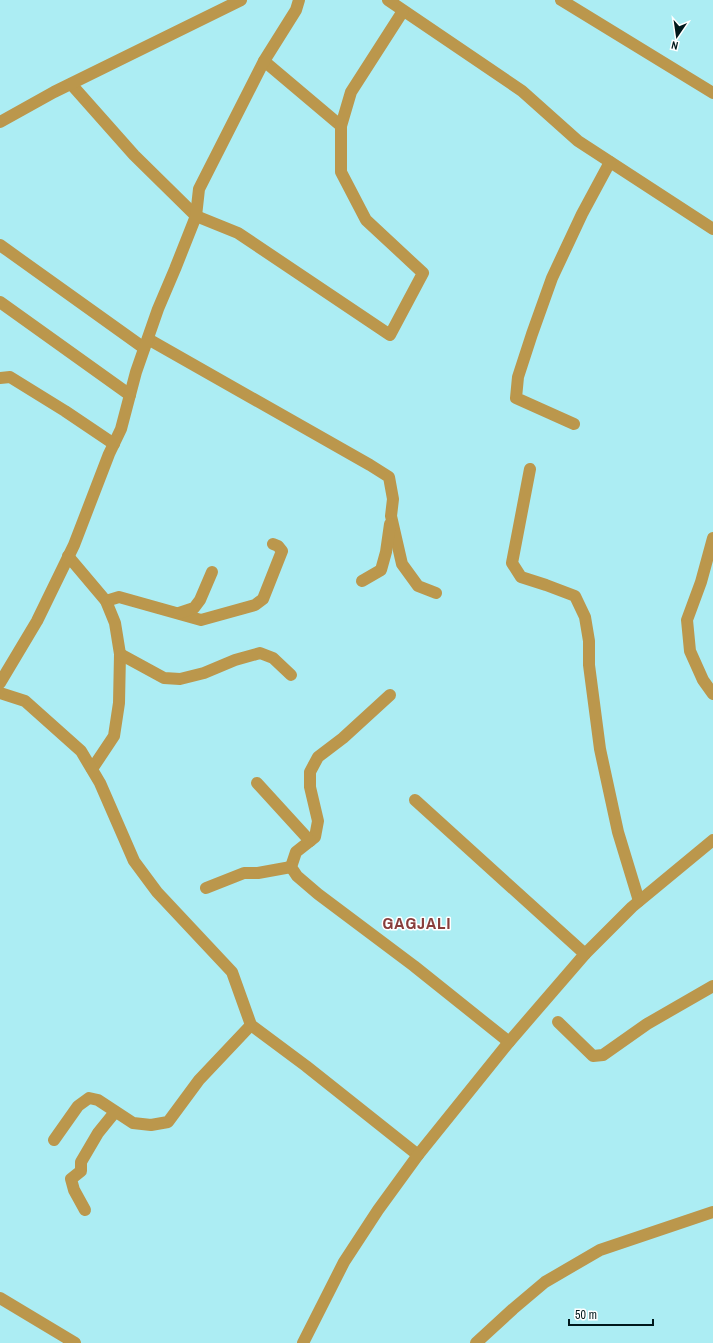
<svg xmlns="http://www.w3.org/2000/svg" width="713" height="1343" font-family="'Archivo Narrow',sans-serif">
  <rect width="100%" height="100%" fill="#acedf3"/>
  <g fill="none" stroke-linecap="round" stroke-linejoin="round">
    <g stroke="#bb974c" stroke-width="12">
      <path d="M 388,0 L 522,91 L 578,141 L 713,229"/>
      <path d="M 561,0 L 713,93"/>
      <path d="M 264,61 L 341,126"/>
      <path d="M 71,84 L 134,155 L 196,216 L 238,233 L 390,335 L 423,273 L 366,220 L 341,172 L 341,126 L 351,92 L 403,11"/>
      <path d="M 0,245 L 144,348"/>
      <path d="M 0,302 L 130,395"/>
      <path d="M 148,339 L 370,465 L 389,477 L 393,499 L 391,516 L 402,564 L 418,586 L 436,593"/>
      <path d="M 0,378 L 10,377 L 65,411 L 114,444"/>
      <path d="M 574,424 L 516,398 L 518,377 L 532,334 L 552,278 L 582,214 L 610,162"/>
      <path d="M 530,469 L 512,563 L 521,577 L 546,585 L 575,596 L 585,617 L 589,641 L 589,665 L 600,749 L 618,832 L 639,901"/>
      <path d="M 713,538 L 701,582 L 687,620 L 690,651 L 703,680 L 713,694"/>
      <path d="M 68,556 L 106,601 L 115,623 L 120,654 L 119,703 L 114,736 L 92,769"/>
      <path d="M 362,581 L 381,570 L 386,552 L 390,524"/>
      <path d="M 106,601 L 119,597 L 201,620 L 255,605 L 263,599 L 282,551 L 278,546 L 273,544"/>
      <path d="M 179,613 L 194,608 L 200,600 L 212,572"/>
      <path d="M 120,654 L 164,678 L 180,679 L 204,673 L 235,660 L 260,653 L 273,658 L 291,675"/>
      <path d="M 0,683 L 37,621 L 74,545 L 109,454 L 121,429 L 136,372 L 158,309 L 175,269 L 196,216 L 199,189 L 264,61 L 296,10 L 299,0"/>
      <path d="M 0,693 L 25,701 L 81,751 L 100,783 L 134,861 L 157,892 L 232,972 L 251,1025 L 306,1066 L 418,1155"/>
      <path d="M 390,695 L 343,738 L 318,757 L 310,772 L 310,787 L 318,821 L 315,837 L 296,852 L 291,867 L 297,876 L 318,894 L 414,966 L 509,1042"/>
      <path d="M 257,783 L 310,841"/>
      <path d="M 415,800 L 585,954"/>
      <path d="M 206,888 L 244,873 L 258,873 L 291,867"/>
      <path d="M 558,1022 L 593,1056 L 603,1055 L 647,1024 L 713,986"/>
      <path d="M 54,1140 L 78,1106 L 89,1098 L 98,1100 L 133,1123 L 151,1125 L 168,1122 L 199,1080 L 251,1025"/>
      <path d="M 85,1210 L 74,1190 L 71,1179 L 81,1171 L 81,1162 L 98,1133 L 115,1112"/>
      <path d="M 0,1298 L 75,1343"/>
      <path d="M 303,1343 L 344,1262 L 378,1210 L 418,1155 L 509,1042 L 585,954 L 632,907 L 713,840"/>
      <path d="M 476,1343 L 513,1309 L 545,1282 L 600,1250 L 713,1212"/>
    </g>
    <path stroke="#bb974c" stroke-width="12" d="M 0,122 L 54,92 L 241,0"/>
  </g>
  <g text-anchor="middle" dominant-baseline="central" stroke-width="3" stroke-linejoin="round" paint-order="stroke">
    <g font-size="17" font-weight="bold" letter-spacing="1" fill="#873e3c" stroke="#fff">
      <text x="417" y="922">GAGJALI</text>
    </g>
  </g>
  <g transform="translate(677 36) rotate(193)" stroke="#ffffff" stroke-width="3" paint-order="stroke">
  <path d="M0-3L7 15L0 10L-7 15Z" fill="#00181b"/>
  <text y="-6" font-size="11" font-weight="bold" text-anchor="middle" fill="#00181b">N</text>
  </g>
  <path d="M569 1319v6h84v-6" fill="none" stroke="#00181b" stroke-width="2"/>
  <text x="575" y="1319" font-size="12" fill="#00181b" stroke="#ffffff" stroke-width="3" paint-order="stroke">50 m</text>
</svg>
